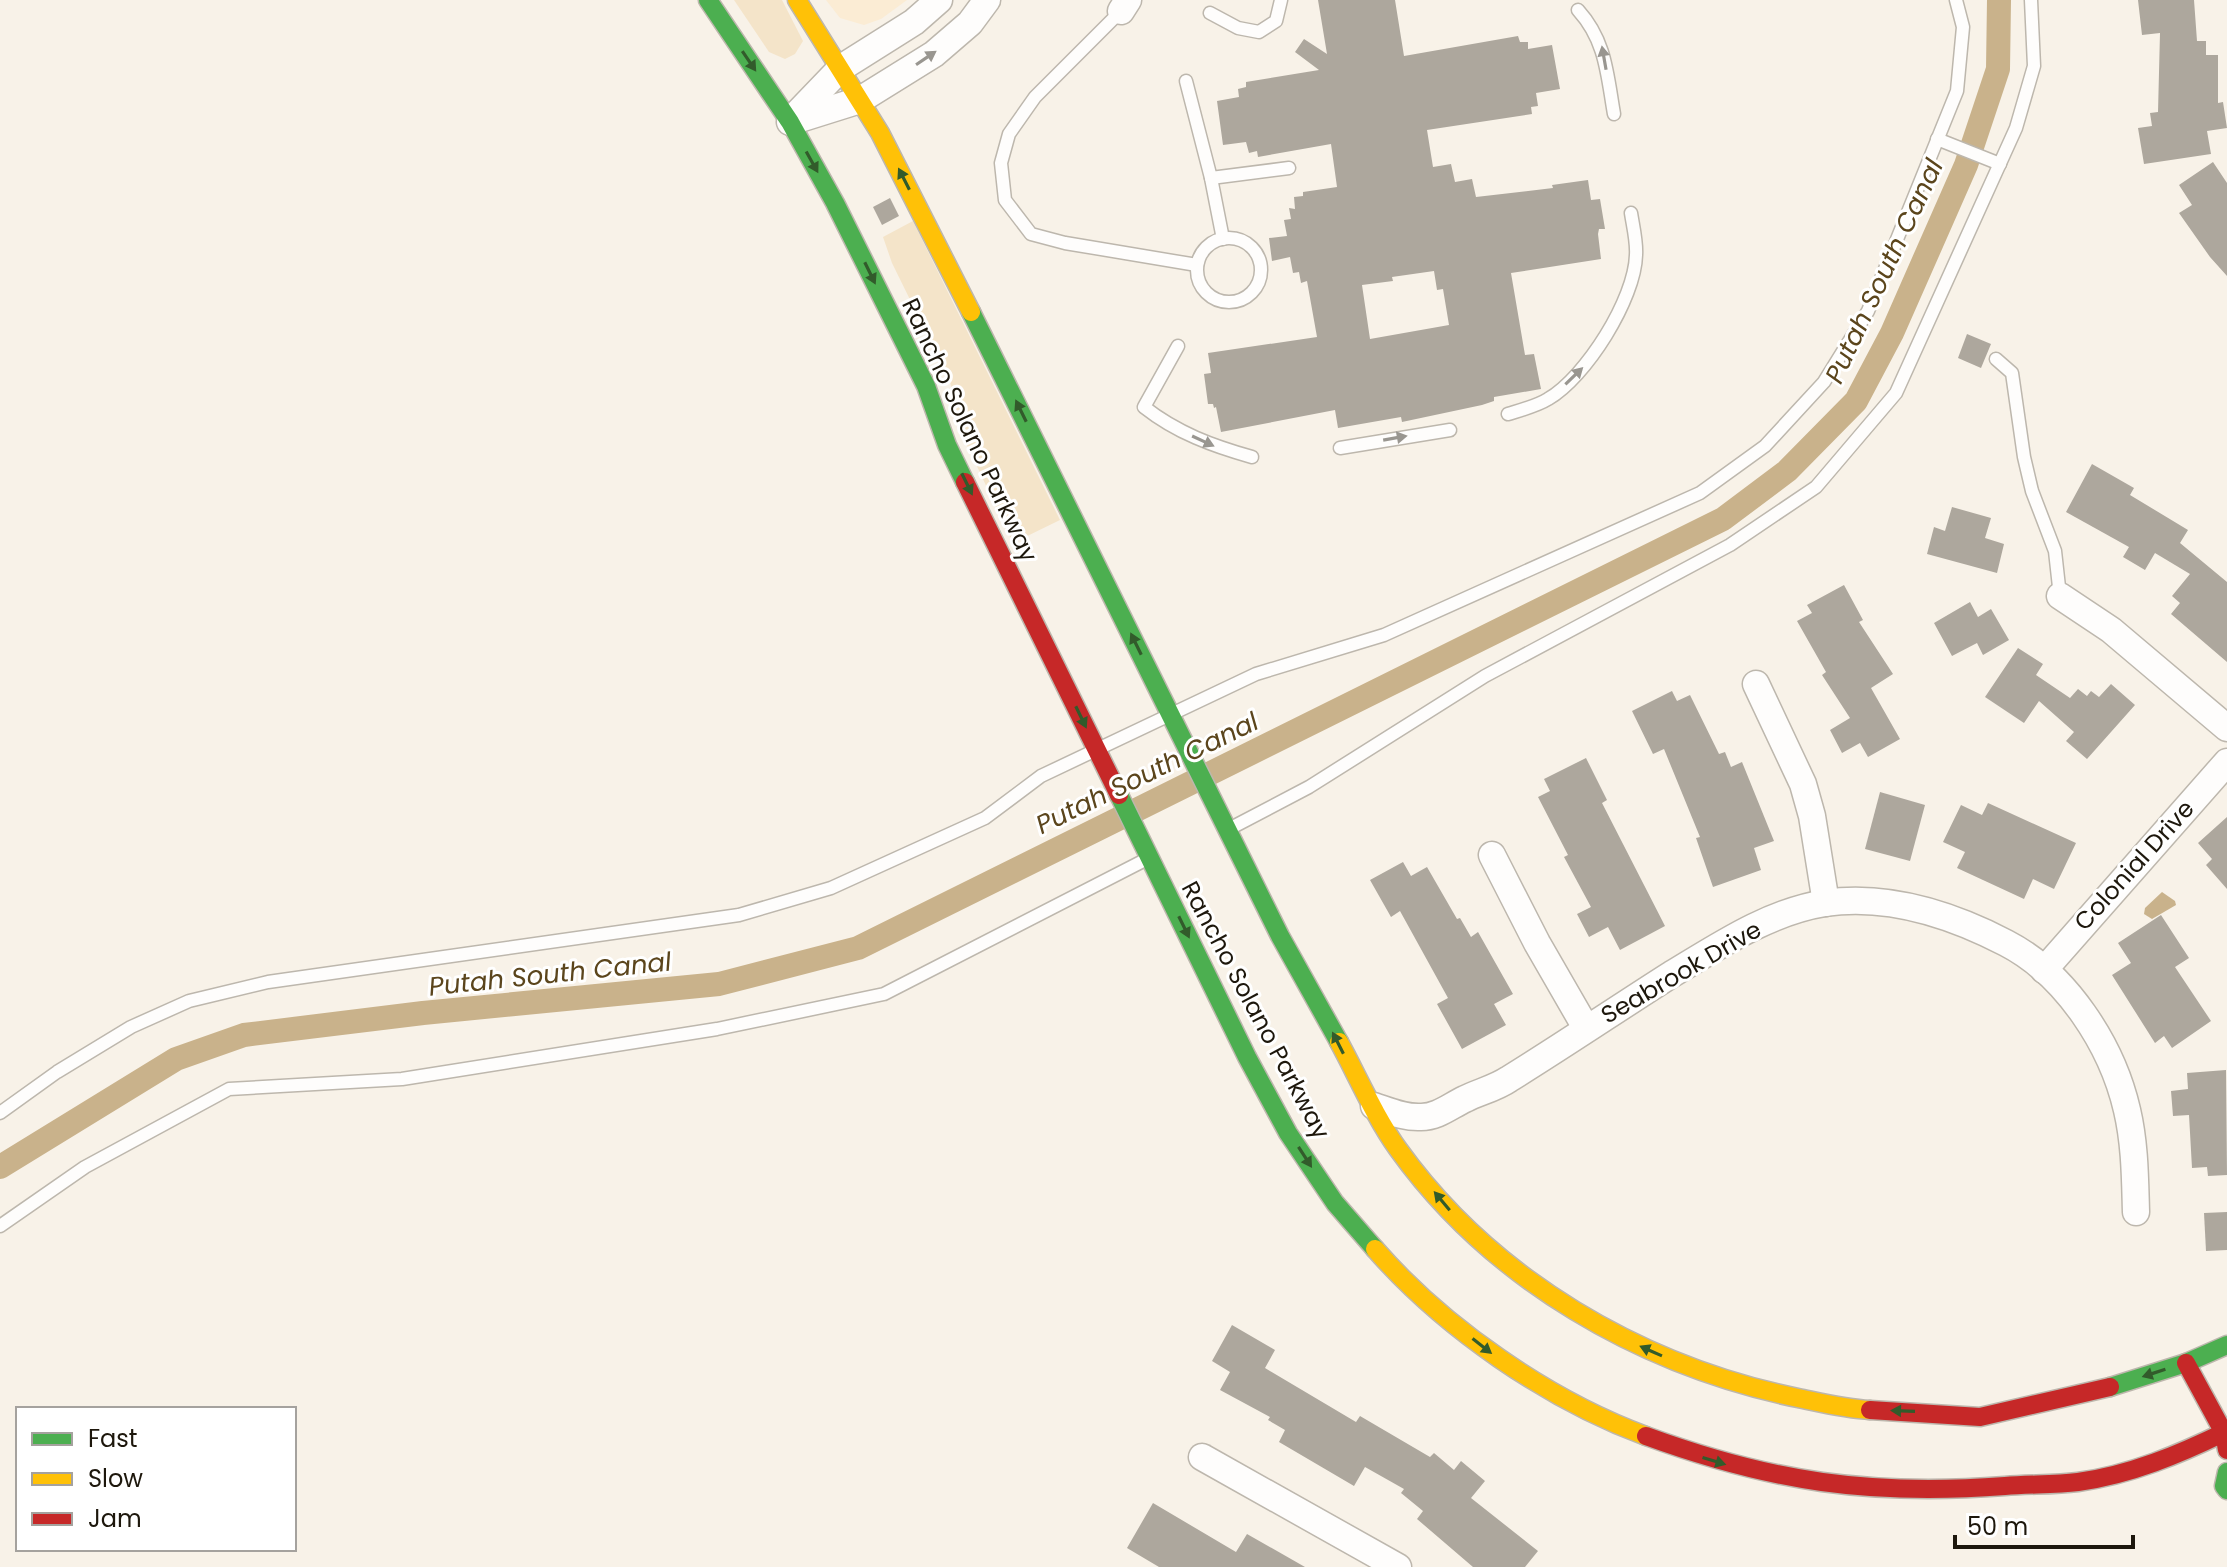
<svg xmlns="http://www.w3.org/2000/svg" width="2227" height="1567" font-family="Poppins,sans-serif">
  <rect width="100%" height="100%" fill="#f8f2e8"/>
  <path fill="#fbecd4" d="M 826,0 L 907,0 L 881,19 L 864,25 L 840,18 Z"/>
  <g fill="#f4e4c9">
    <path d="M 734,0 L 782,0 L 803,41 L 795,54 L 785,59 L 769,52 Z"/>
    <path d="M 913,221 L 1060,520 L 1013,543 L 959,428 L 950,381 L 892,263 L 883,237 Z"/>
  </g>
  <path fill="#c9b28b" d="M 2162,892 L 2175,901 L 2176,905 L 2152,919 L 2144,914 L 2145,908 Z"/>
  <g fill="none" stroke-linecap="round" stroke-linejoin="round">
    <path stroke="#c9b28b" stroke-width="24" d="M 0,1167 L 176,1059 L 244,1035 L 423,1013 L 719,984 L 858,948 L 1723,519 L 1787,471 L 1856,401 L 1892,333 L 1966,165 L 1998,69 L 1999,0"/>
  </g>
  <g fill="#ada79d" fill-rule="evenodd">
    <path d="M 1318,0 L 1395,0 L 1404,56 L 1518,36 L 1520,42 L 1528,42 L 1528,49 L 1552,45 L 1560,89 L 1536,93 L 1538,106 L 1531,107 L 1532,114 L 1427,130 L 1433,167 L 1451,164 L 1455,182 L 1472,179 L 1476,197 L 1553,188 L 1552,185 L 1588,180 L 1591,200 L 1600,199 L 1605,229 L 1599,229 L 1598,234 L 1601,259 L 1511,273 L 1525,355 L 1534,354 L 1541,389 L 1494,397 L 1494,401 L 1482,405 L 1402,422 L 1401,417 L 1338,428 L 1335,410 L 1221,432 L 1216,407 L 1214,408 L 1213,404 L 1208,404 L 1204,374 L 1211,373 L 1208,353 L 1317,337 L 1307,281 L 1301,283 L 1299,272 L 1293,273 L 1290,257 L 1272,261 L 1269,238 L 1287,236 L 1284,220 L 1291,219 L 1289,208 L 1295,209 L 1294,197 L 1303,196 L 1303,192 L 1337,187 L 1331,144 L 1258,157 L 1257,151 L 1249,153 L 1246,142 L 1223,145 L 1217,101 L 1239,97 L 1238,89 L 1246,87 L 1246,82 L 1319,70 L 1295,52 L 1304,39 L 1327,54 ZM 1434,271 L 1437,290 L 1443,289 L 1449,325 L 1370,339 L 1362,285 L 1393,281 L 1392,277 Z"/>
    <path d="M 2138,0 L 2194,0 L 2197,41 L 2206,41 L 2206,55 L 2218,55 L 2218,103 L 2223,102 L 2227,128 L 2207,131 L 2211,154 L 2144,164 L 2138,128 L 2152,126 L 2150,113 L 2158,112 L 2160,33 L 2142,35 Z"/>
    <path d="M 2213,162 L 2227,183 L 2227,276 L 2210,257 L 2179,213 L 2192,205 L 2179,185 Z"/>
    <path d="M 890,198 L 899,216 L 882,225 L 873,207 Z"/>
    <path d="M 1967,334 L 1991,344 L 1981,368 L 1958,358 Z"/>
    <path d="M 2092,464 L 2134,488 L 2130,495 L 2188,530 L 2180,543 L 2227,582 L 2227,662 L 2171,614 L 2180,603 L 2172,596 L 2190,574 L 2155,553 L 2145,570 L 2123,557 L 2129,547 L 2066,512 Z"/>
    <path d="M 1952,507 L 1991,518 L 1985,538 L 2004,544 L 1997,573 L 1927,554 L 1934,527 L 1945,531 Z"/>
    <path d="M 1844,585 L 1863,620 L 1859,622 L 1893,674 L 1871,688 L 1900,739 L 1868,757 L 1860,743 L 1842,753 L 1830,730 L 1850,718 L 1822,675 L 1826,672 L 1797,621 L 1812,613 L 1807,605 Z"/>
    <path d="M 1970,602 L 1978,617 L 1991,609 L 2009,640 L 1983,655 L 1977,643 L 1952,656 L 1934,623 Z"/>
    <path d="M 2018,648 L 2043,664 L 2036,675 L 2070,698 L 2078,689 L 2087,696 L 2091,691 L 2099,697 L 2111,684 L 2135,705 L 2087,759 L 2066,741 L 2074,732 L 2039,701 L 2024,723 L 1985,697 Z"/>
    <path d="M 1672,691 L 1677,701 L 1690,695 L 1719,754 L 1725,752 L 1731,767 L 1742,762 L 1774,841 L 1754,848 L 1761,870 L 1713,887 L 1696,838 L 1700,837 L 1664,749 L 1653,754 L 1632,711 Z"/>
    <path d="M 1586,758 L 1607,800 L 1602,803 L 1665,926 L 1620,950 L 1608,927 L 1589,937 L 1577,914 L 1591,907 L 1564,857 L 1568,855 L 1538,797 L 1550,791 L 1544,779 Z"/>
    <path d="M 1880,792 L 1925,805 L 1910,861 L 1865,849 Z"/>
    <path d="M 1988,803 L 2076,843 L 2054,889 L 2033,879 L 2024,899 L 1957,868 L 1965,852 L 1943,842 L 1961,805 L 1982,815 Z"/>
    <path d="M 2227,817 L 2227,889 L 2206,865 L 2212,859 L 2198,843 Z"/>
    <path d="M 1403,862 L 1411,876 L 1427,867 L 1457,919 L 1460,918 L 1471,937 L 1478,932 L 1513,994 L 1494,1004 L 1506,1025 L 1462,1049 L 1437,1004 L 1448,998 L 1400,911 L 1391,917 L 1370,880 Z"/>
    <path d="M 2161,915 L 2189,958 L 2175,967 L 2211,1021 L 2172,1048 L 2164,1036 L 2155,1043 L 2112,975 L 2131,963 L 2118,943 Z"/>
    <path d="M 2226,1070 L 2227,1175 L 2208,1176 L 2207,1167 L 2192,1168 L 2189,1115 L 2173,1116 L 2171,1091 L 2188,1089 L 2187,1073 Z"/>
    <path d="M 2227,1212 L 2227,1250 L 2206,1251 L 2204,1213 Z"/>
    <path d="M 1232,1325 L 1275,1350 L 1265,1368 L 1356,1422 L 1360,1416 L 1430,1457 L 1434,1453 L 1454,1470 L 1461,1461 L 1485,1481 L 1471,1498 L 1538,1551 L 1525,1567 L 1473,1567 L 1417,1519 L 1423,1511 L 1401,1493 L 1404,1489 L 1365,1467 L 1354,1486 L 1279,1442 L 1285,1430 L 1268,1420 L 1270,1417 L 1220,1390 L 1230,1372 L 1212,1361 Z"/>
    <path d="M 1153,1503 L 1236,1552 L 1247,1534 L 1305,1567 L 1159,1567 L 1127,1548 Z"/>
  </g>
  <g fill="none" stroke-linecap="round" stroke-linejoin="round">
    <defs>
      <g id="lane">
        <path d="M 1578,10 C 1606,41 1607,74 1614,114"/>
        <path d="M 1121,11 L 1035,97 L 1009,134 L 1001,163 L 1005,200 L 1031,234 L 1065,243 L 1197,265"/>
        <path d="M 1210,13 L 1238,28 L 1259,32 L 1276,21 L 1281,0"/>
        <path d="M 1186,81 L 1211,178 L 1223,239"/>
        <path d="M 1937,139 L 2000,164"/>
        <path d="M 1211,178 L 1289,168"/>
        <circle cx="1229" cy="270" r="32"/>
        <path d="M 1178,346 L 1144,407 C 1177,433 1213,446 1252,457"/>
        <path d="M 1996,359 L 2012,373 L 2024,457 L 2032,491 L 2055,551 L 2060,596"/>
        <path d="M 1508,414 C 1521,410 1537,406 1548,399 C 1586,377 1635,299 1636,255 C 1637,242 1633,226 1631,213"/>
        <path d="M 1340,448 L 1450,430"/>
        <path d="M 1229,829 L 1309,787 L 1485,676 L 1730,545 L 1816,487 L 1896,393 L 2016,128 L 2034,66 L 2031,0"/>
        <path d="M 0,1113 L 57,1072 L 131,1027 L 189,1001 L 268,982 L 739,915 L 831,888 L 985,818 L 1041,776 L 1256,674 L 1384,635 L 1700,493 L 1765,446 L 1824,382 L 1868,311 L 1957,91 L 1963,27 L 1956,0"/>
        <path d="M 0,1226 L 85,1167 L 229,1089 L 402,1079 L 717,1029 L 884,994 L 1147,859"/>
      </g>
      <g id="street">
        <path d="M 1121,11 L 1128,0"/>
        <path d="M 792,119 L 841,68 L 914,22 L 939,0"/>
        <path d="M 790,122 L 860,100 L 934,54 L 970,23 L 987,0"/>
        <path d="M 2060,596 L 2111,630 L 2227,728"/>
        <path d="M 1756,684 L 1803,784 L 1812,816 L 1826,903"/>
        <path d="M 1492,855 L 1537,943 L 1586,1028"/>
        <path d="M 2044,970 L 2227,762"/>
        <path d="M 1374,1106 C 1389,1111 1405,1118 1421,1117 C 1438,1117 1450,1106 1465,1099 C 1479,1092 1496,1088 1509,1079 C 1564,1045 1617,1009 1672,974 C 1720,945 1769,912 1825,903 C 1887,894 1952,915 2006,943 C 2066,974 2112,1045 2127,1110 C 2135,1144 2135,1178 2136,1212"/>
        <path d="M 1202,1457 L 1398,1567"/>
      </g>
      <g id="fast">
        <path d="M 708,0 L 790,122 L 835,203 L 926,386 L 947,445 L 965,482"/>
        <path d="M 971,312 L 1280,936 L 1339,1042"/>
        <path d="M 1119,795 L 1247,1057 L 1288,1133 L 1335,1203 L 1375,1249"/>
        <path d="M 2110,1387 L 2186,1363 L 2227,1345"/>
        <path d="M 2227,1472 L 2224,1486 L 2227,1490"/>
      </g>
      <g id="slow">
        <path d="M 797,0 L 880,133 L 971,312"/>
        <path d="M 1339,1042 C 1358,1077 1375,1117 1398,1149 C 1492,1280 1642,1366 1798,1398 C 1822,1403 1846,1409 1870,1410"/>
        <path d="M 1375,1249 C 1443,1327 1548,1400 1646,1436"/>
      </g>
      <g id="jam">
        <path d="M 965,482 L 1119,795"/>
        <path d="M 2186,1363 L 2224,1433 L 2227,1450"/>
        <path d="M 1870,1410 L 1980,1417 L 2110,1387"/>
        <path d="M 1646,1436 C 1772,1482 1870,1496 2005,1486 C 2029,1484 2054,1485 2078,1482 C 2130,1475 2180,1454 2227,1431"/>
      </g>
    </defs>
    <use href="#lane" stroke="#bdb7ad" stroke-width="15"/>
    <use href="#street" stroke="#bdb7ad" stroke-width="29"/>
    <use href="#fast" stroke="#bdb7ad" stroke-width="21"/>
    <use href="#slow" stroke="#bdb7ad" stroke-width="21"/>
    <use href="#jam" stroke="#bdb7ad" stroke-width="21"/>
    <use href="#lane" stroke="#fefdfc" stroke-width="12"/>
    <use href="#street" stroke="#fefdfc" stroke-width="26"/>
    <use href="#fast" stroke="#4caf50" stroke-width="18"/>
    <use href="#slow" stroke="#ffc107" stroke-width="18"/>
    <use href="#jam" stroke="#c62828" stroke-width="18"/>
  </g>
  <defs><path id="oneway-solid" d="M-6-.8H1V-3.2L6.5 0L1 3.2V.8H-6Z" transform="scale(2)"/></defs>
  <g fill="#999690">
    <use href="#oneway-solid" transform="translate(926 58) rotate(-34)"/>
    <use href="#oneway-solid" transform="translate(1604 58) rotate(-100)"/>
    <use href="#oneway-solid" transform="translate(1574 376) rotate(-44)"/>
    <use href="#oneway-solid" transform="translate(1395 438) rotate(-10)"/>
    <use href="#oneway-solid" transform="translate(1203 441) rotate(25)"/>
  </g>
  <g fill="#325b2b">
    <use href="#oneway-solid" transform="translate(749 61) rotate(56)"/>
    <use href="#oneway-solid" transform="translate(812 162) rotate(61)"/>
    <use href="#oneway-solid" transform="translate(904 179) rotate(-117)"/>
    <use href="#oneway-solid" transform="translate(870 273) rotate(64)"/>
    <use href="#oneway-solid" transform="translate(1021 411) rotate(-116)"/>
    <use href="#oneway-solid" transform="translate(967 484) rotate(64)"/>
    <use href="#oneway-solid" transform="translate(1136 644) rotate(-116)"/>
    <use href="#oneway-solid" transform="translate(1081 717) rotate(64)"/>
    <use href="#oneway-solid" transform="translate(1184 927) rotate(64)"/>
    <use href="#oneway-solid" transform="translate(1338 1043) rotate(-117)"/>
    <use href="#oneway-solid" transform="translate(1305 1157) rotate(57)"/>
    <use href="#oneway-solid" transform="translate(1442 1201) rotate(-130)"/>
    <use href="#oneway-solid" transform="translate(1482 1346) rotate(38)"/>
    <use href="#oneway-solid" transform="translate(1651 1351) rotate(-156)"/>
    <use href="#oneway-solid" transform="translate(2154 1373) rotate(162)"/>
    <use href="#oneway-solid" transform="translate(1903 1411) rotate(-178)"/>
    <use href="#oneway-solid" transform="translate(1714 1461) rotate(17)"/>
  </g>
  <g text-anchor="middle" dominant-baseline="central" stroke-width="6" stroke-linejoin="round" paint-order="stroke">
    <g font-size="24" fill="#1d170c" stroke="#fff">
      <text transform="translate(970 430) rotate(65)">Rancho Solano Parkway</text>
      <text transform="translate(2134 865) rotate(-48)">Colonial Drive</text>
      <text transform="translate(1681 972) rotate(-30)">Seabrook Drive</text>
      <text transform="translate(1256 1010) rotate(62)">Rancho Solano Parkway</text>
    </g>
    <g font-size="26" font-style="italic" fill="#5b451c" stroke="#fff">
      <text transform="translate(1884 271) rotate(-65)">Putah South Canal</text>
      <text transform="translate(1147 773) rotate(-26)">Putah South Canal</text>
      <text transform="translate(550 974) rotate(-6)">Putah South Canal</text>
    </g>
  </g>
  <rect x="16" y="1407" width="280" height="144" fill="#ffffff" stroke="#a5a29e" stroke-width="2"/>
  <rect x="32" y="1433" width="40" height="12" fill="#4caf50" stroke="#a5a29e" stroke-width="2"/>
  <text x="88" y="1447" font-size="24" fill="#1d170c">Fast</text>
  <rect x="32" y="1473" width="40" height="12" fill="#ffc107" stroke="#a5a29e" stroke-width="2"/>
  <text x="88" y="1487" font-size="24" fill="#1d170c">Slow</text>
  <rect x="32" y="1513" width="40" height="12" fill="#c62828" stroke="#a5a29e" stroke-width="2"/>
  <text x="88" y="1527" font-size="24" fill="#1d170c">Jam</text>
  <path d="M1955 1535v12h178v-12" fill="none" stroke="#1d170c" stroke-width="4"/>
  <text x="1967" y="1535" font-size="24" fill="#1d170c" stroke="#ffffff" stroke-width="6" paint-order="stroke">50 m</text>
</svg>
